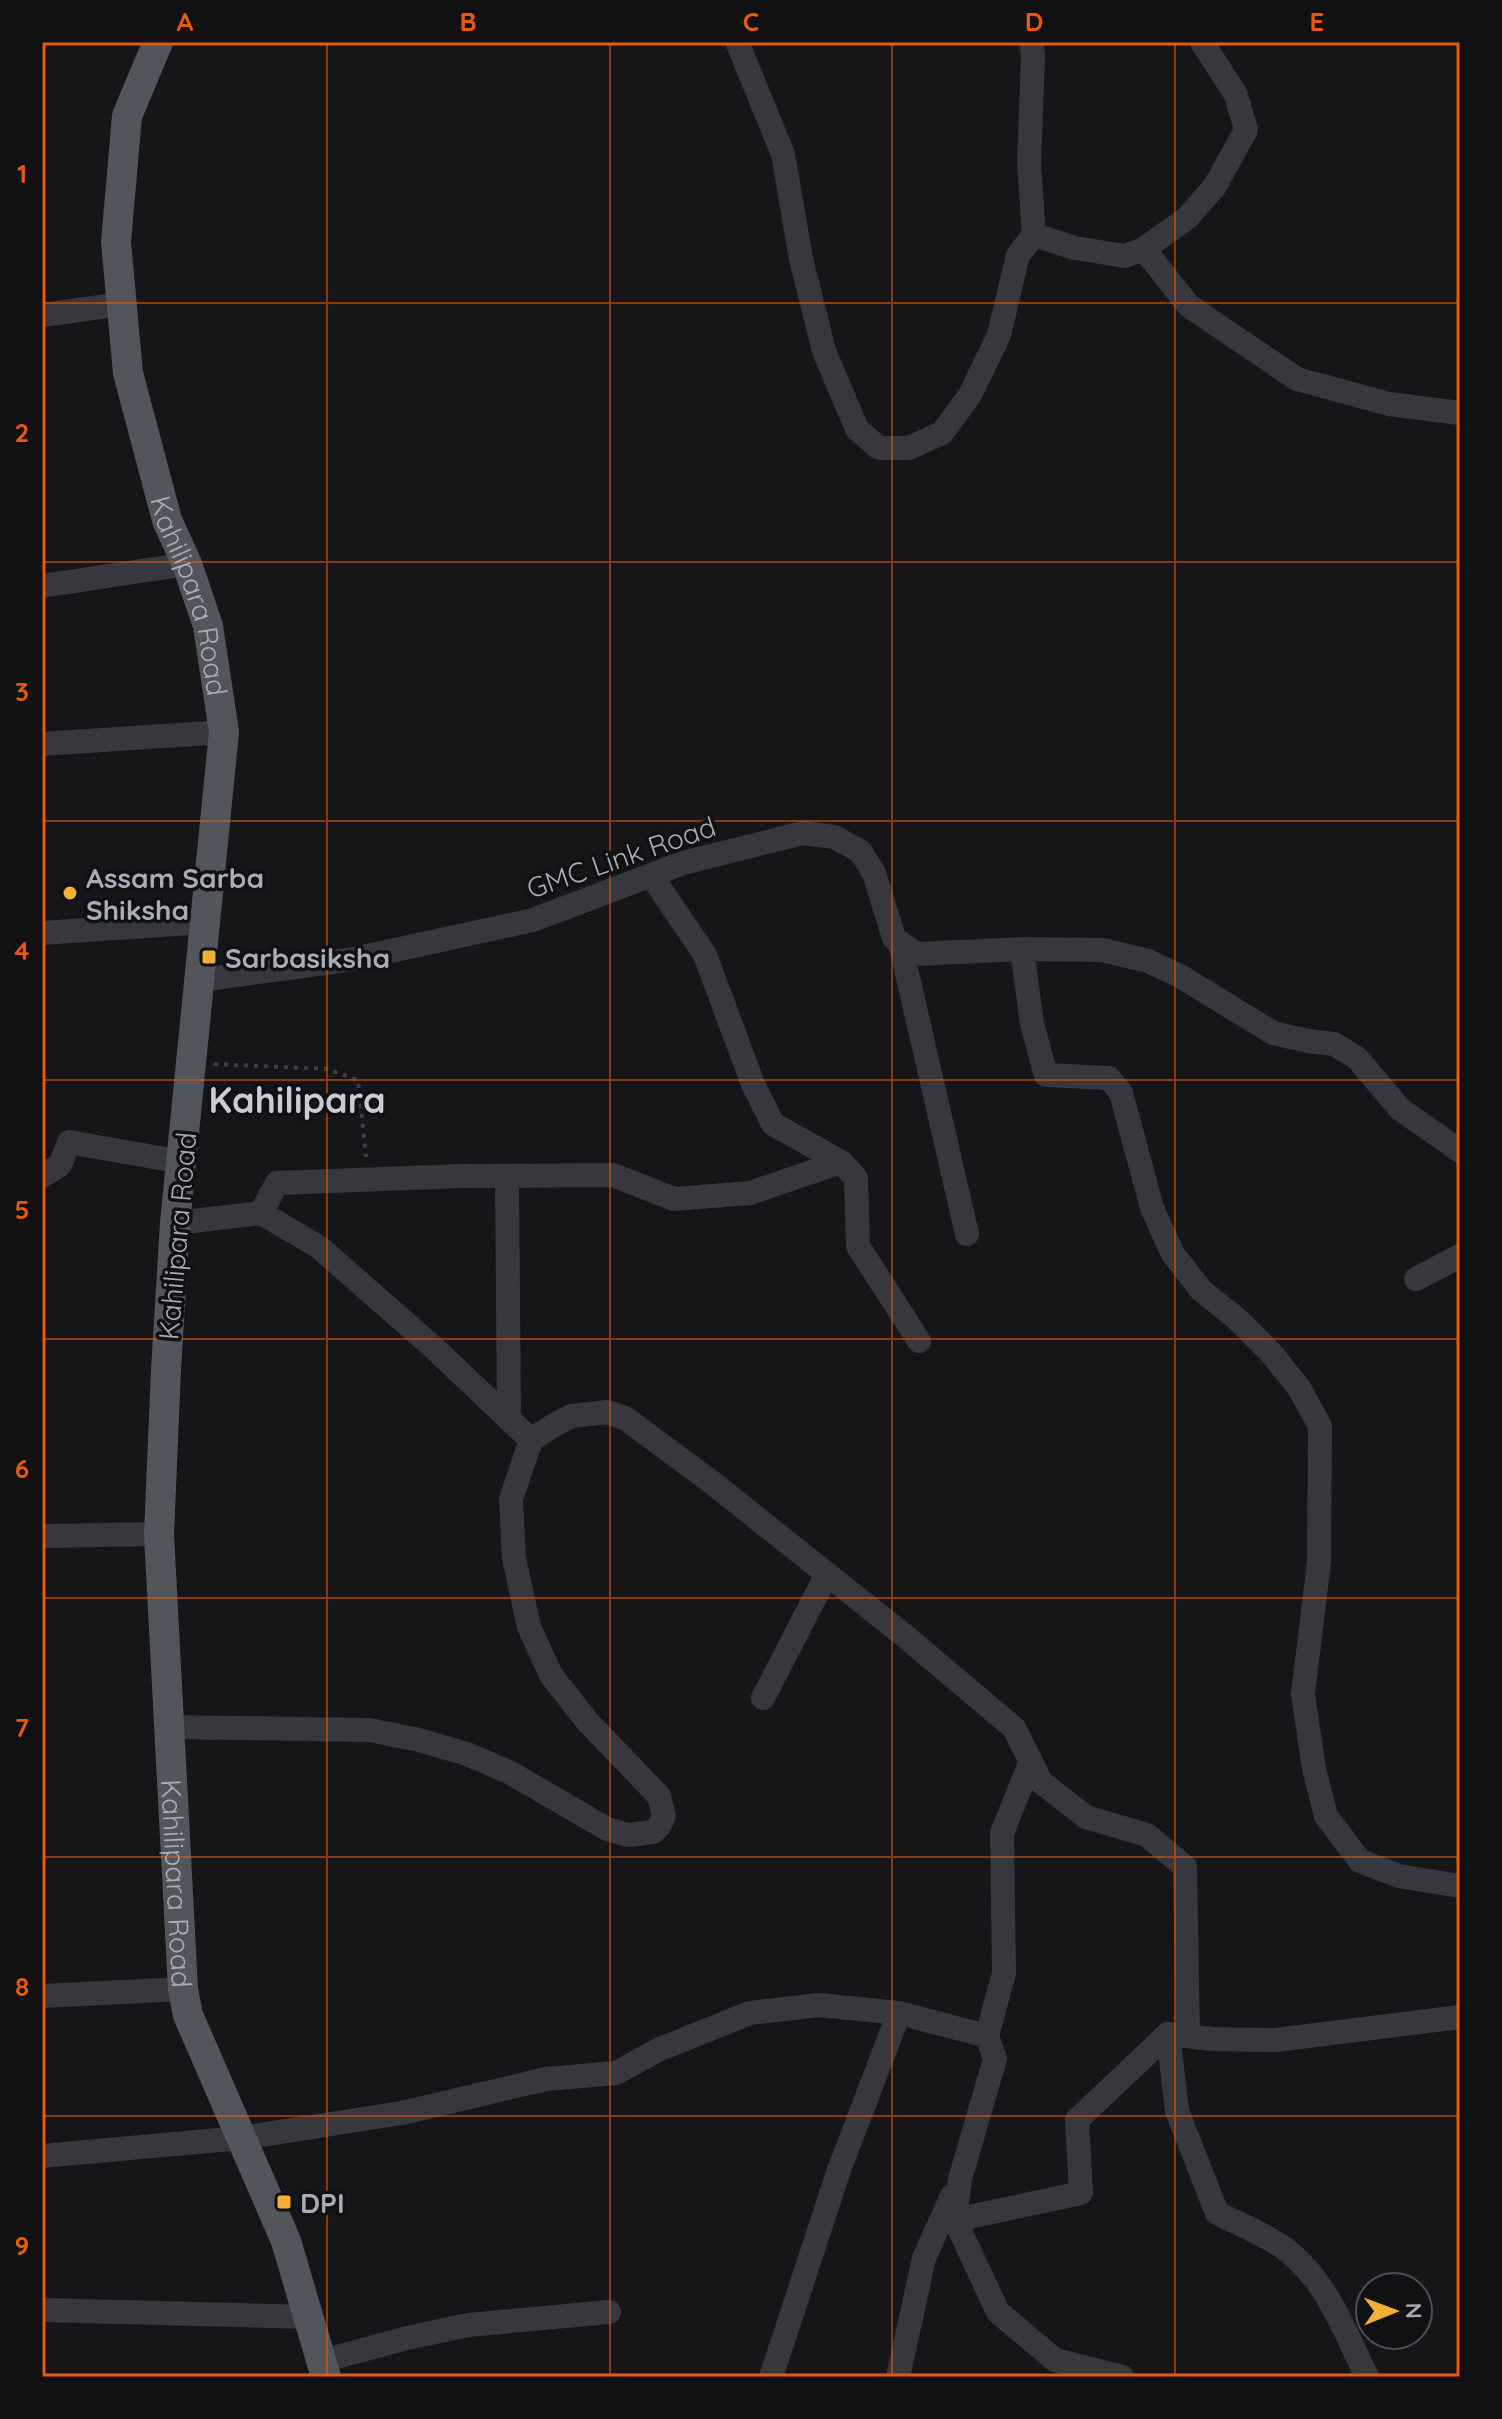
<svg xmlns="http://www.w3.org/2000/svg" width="1502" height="2419" font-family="Quicksand,sans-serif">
  <rect width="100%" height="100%" fill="#161618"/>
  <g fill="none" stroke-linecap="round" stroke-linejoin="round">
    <path stroke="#3d3f44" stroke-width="4" stroke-dasharray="4 6" stroke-linecap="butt" d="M 214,1064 L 327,1069 L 358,1080 L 366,1157"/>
    <g stroke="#37383d" stroke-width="24">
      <path d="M 737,42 L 783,154 L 801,259 L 824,351 L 857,429 L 879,448 L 909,448 L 942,433 L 970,395 L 999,335 L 1018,255 L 1034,235 L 1075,248 L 1125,256 L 1144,249 L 1187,218 L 1215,186 L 1246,130 L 1236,95 L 1202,42"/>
      <path d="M 1031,42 L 1033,55 L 1029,162 L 1034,235"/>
      <path d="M 1144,249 L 1189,306 L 1297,379 L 1389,404 L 1460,413"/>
      <path d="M 42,315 L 122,304"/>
      <path d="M 42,586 L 187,564"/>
      <path d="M 42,744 L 224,732"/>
      <path d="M 651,875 L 705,955 L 753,1084 L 773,1124 L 841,1162 L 856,1178 L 858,1246 L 919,1341"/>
      <path d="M 42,933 L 205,922"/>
      <path d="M 900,943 L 967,1234"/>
      <path d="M 1022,949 L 1032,1024 L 1046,1075 L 1109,1078 L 1121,1093 L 1152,1208 L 1173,1254 L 1201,1290 L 1236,1318 L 1271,1353 L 1299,1388 L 1320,1426 L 1319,1562 L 1303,1694 L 1314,1769 L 1326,1816 L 1360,1861 L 1399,1876 L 1460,1886"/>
      <path d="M 201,980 L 354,959 L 533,920 L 683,863 L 803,833 L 834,837 L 860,851 L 874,873 L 894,938 L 916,954 L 1022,949 L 1103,950 L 1148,961 L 1180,976 L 1273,1033 L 1308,1041 L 1334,1044 L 1357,1058 L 1400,1109 L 1460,1151"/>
      <path d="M 42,1176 L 60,1165 L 69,1142 L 182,1162"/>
      <path d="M 507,1176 L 509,1419"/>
      <path d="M 261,1213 L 277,1183 L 462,1176 L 613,1175 L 674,1199 L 750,1193 L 841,1162"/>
      <path d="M 175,1223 L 261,1213 L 319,1247 L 434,1348 L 531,1440"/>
      <path d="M 1416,1279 L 1460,1256"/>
      <path d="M 42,1536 L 159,1534"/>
      <path d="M 763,1698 L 827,1574"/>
      <path d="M 169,1727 L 369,1730 L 419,1740 L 467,1754 L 511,1773 L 607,1829 L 628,1835 L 653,1832 L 660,1825 L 664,1816 L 659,1796 L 587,1721 L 551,1675 L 529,1627 L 514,1558 L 511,1499 L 531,1440 L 551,1427 L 571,1416 L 607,1412 L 625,1418 L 714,1484 L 906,1637 L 1014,1728 L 1041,1782 L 1086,1817 L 1147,1835 L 1185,1867 L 1188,2036"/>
      <path d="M 42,1996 L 183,1989"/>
      <path d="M 1168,2034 L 1177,2111 L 1217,2213 C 1239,2224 1264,2234 1284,2248 C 1327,2280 1344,2330 1367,2377"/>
      <path d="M 987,2036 L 1004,1973 L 1002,1833 L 1031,1761"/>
      <path d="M 42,2156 L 241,2138 L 402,2113 L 546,2079 L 616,2073 L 660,2049 L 750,2013 L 819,2005 L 899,2013 L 987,2036 L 995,2059 L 960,2179 L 955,2220 L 998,2312 L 1055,2360 L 1122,2377"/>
      <path d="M 955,2220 L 1081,2193 L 1077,2120 L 1168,2034 L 1212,2039 L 1276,2040 L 1460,2017"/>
      <path d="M 42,2310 L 309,2317"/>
      <path d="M 322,2361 L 407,2338 L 468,2325 L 609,2312"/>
      <path d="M 771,2377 L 839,2170 L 899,2013"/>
      <path d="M 898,2377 L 924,2258 L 952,2196"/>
    </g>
    <path stroke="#53555c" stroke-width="30" id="s1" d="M 158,42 L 127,116 L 116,242 L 128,373 L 167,520 L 187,564 L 208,626 L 224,732 L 175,1223 L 166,1370 L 159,1534 L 183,1989 L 188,2015 L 286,2241 L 326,2377"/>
  </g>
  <path fill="none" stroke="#e8590c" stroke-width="2" stroke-opacity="0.55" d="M 327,42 L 327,2377M 610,42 L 610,2377M 892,42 L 892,2377M 1175,42 L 1175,2377M 42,303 L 1460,303M 42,562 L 1460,562M 42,821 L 1460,821M 42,1080 L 1460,1080M 42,1339 L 1460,1339M 42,1598 L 1460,1598M 42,1857 L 1460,1857M 42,2116 L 1460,2116"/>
  <g fill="#f2b134" stroke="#111113" stroke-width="3">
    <circle cx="70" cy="893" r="8"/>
    <rect x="201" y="949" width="16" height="16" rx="4"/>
    <rect x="276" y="2194" width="16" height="16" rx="4"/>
  </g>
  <g text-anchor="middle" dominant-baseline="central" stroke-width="7" stroke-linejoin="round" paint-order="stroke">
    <g font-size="28" fill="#a8adb8" stroke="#111113">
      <text stroke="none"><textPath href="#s1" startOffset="570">Kahilipara Road</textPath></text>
      <text transform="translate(621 857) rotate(-19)">GMC Link Road</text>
      <text transform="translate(177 1236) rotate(-85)">Kahilipara Road</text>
      <text stroke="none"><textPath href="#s1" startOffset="1866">Kahilipara Road</textPath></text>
    </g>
    <g font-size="28" font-weight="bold" fill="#a8adb8" stroke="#111113" text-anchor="start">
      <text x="86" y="877">Assam Sarba<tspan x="86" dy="32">Shiksha</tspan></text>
      <text x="225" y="957">Sarbasiksha</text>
      <text x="300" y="2202">DPI</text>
    </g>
    <g font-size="36" font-weight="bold" fill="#c9ccd4" stroke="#111113">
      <text x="297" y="1099">Kahilipara</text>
    </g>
  </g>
  <rect width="1502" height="2419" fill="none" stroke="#111113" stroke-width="88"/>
  <g transform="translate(1394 2311) rotate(89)"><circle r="38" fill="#111113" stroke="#4d4f55" stroke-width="2"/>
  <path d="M0-6L14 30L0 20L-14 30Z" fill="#f2b134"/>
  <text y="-12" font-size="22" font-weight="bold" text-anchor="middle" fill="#a8adb8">N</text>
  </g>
  <rect x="44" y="44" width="1414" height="2331" fill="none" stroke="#e8590c" stroke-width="3"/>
  <g font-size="26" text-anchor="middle" font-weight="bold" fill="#e8590c">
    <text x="185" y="31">A</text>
    <text x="468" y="31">B</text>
    <text x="751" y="31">C</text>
    <text x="1034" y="31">D</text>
    <text x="1317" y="31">E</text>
    <text x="22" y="183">1</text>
    <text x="22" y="442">2</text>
    <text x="22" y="701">3</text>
    <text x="22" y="960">4</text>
    <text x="22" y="1219">5</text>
    <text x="22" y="1478">6</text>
    <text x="22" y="1737">7</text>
    <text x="22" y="1996">8</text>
    <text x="22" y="2255">9</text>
  </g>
</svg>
